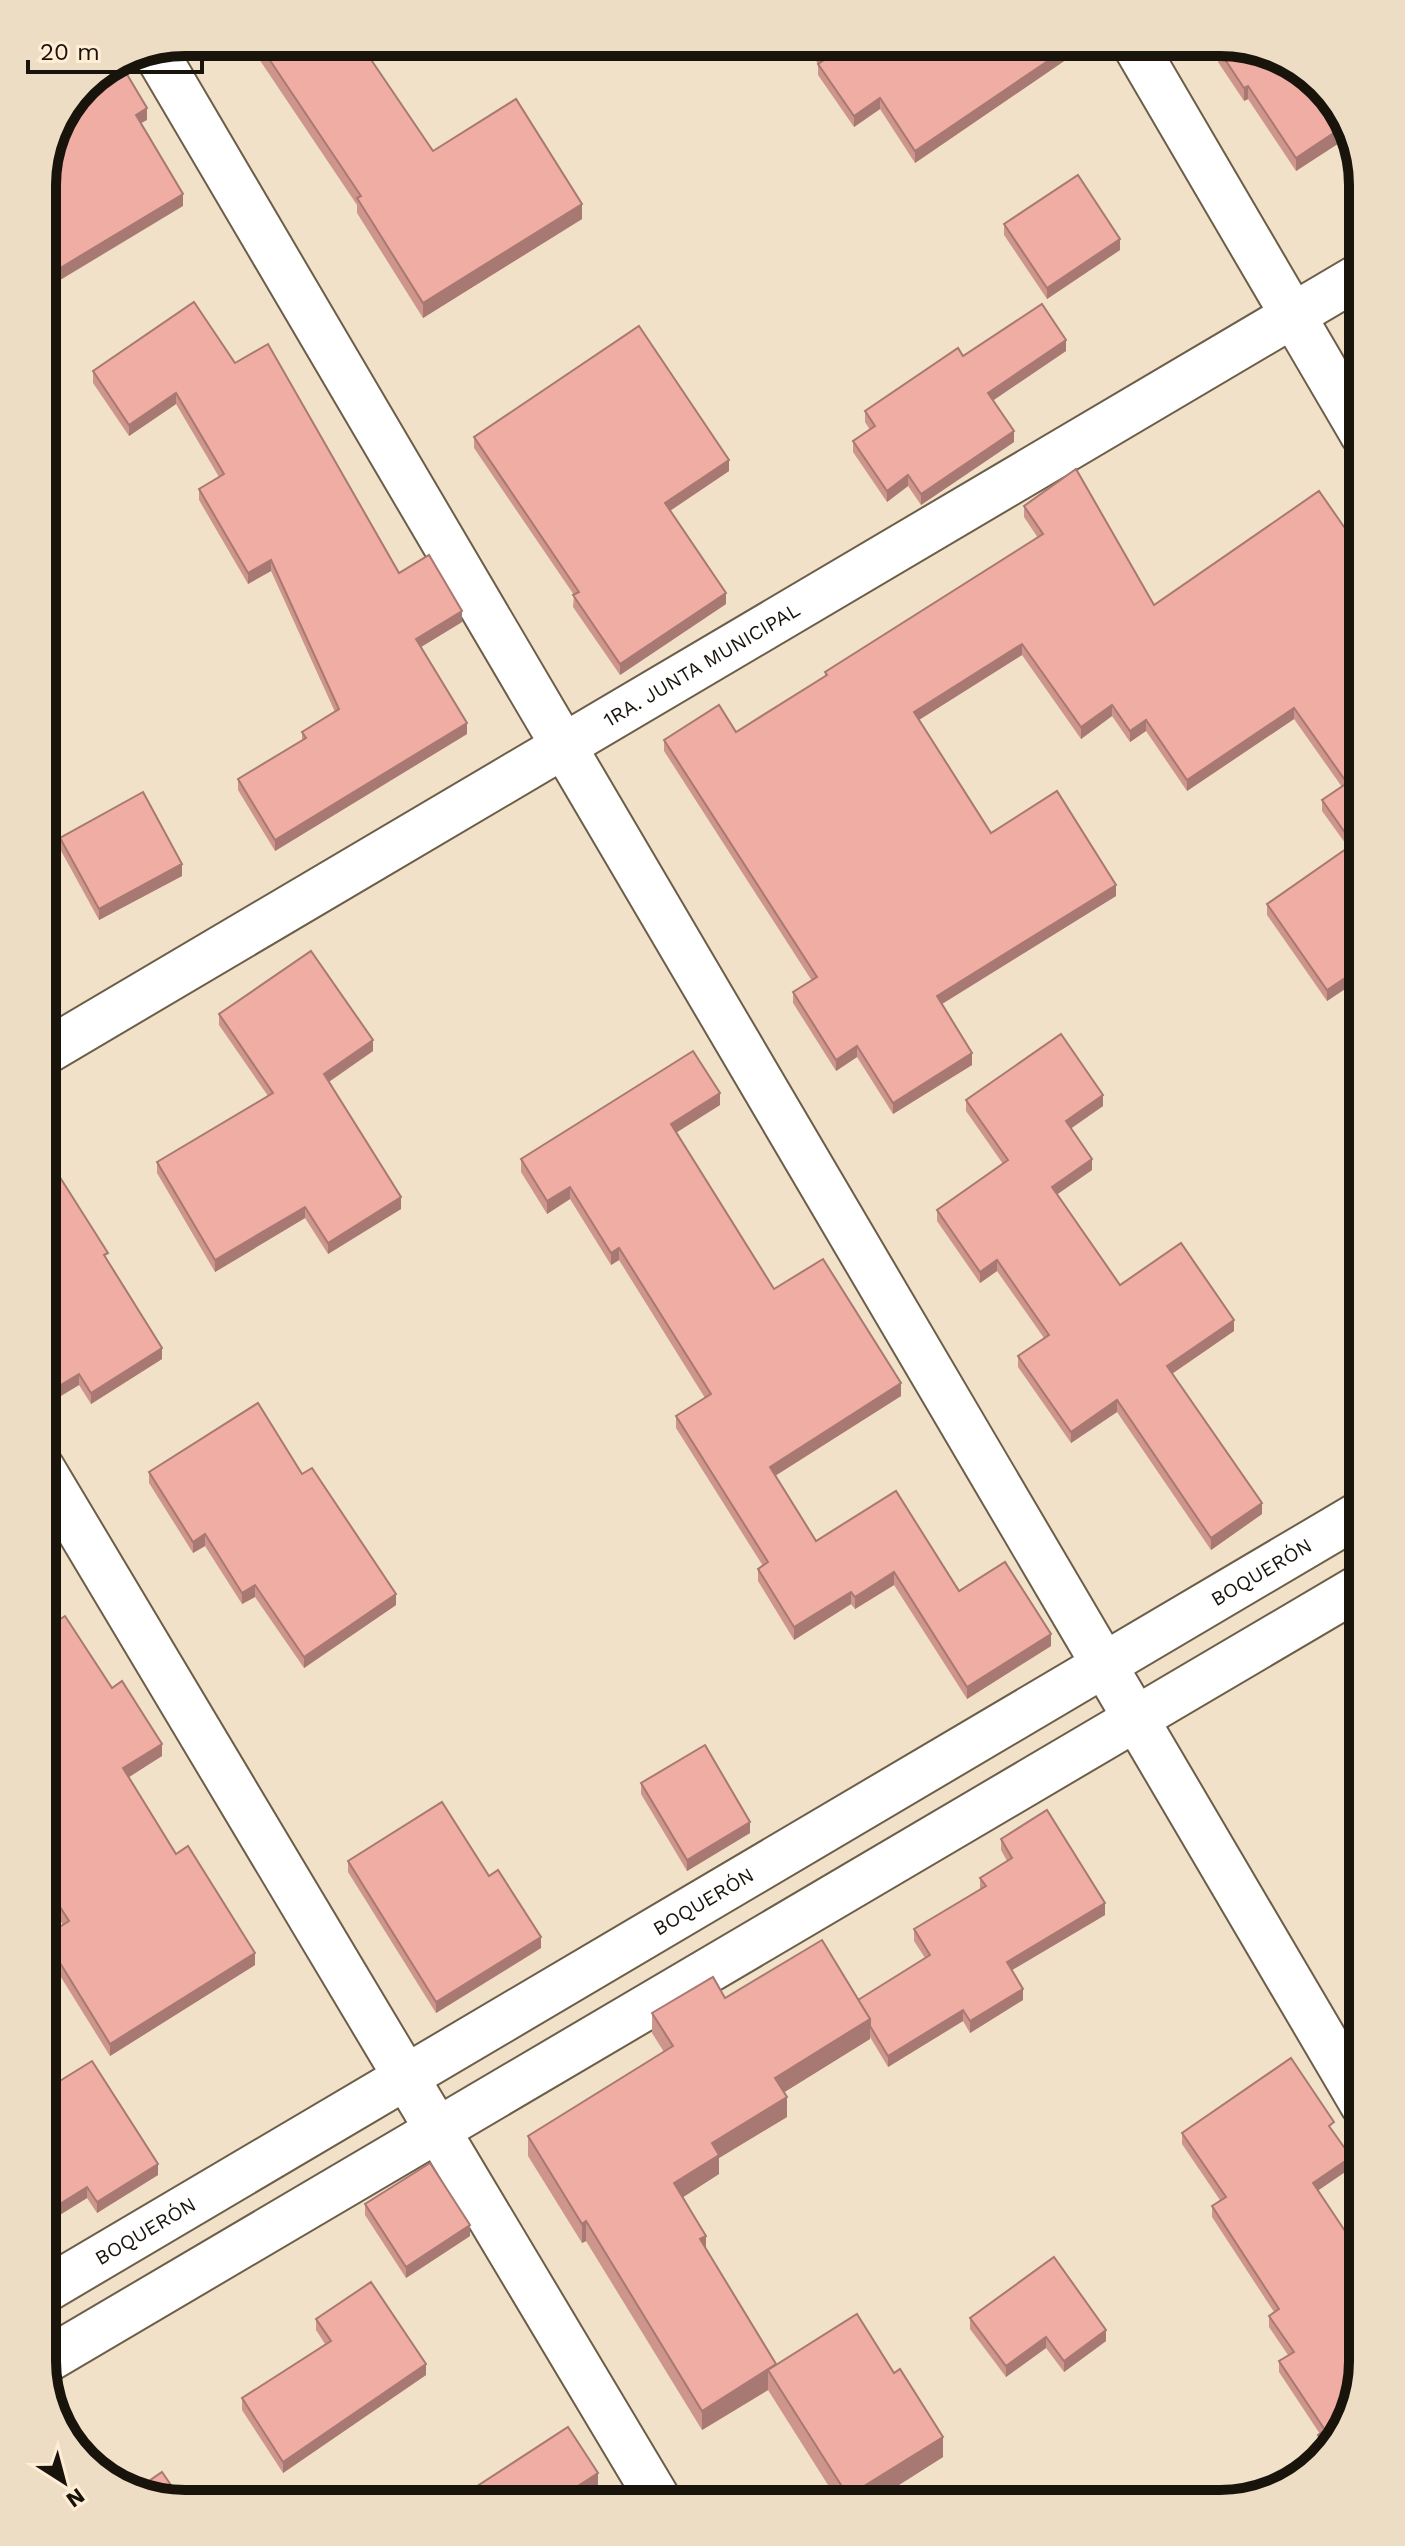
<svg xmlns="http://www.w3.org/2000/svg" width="1405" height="2546" font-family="'Work Sans',sans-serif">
  <rect width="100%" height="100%" fill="#f1e1c8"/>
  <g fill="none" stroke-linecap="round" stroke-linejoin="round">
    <defs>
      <g id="street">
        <path d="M 1133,42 L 1363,435"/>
        <path d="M 153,48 L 1363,2105"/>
        <path id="s1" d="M 42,1054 L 1363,274"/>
        <path d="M 42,1468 L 661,2504"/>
        <path id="s2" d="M 42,2292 L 1363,1512"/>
        <path d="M 42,2363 L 1363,1585"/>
      </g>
    </defs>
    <use href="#street" stroke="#6c5e48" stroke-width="48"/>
    <use href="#street" stroke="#fff" stroke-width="44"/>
  </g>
  <g fill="#ce958c">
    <path d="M 804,42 L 950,42 L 954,48 L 1070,57 L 915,163 L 880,109 L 854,127 L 818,75 L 818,64 Z"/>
    <path d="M 259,44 L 433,151 L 582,219 L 423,318 L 357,213 L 357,205 L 259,59 Z"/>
    <path d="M 1218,49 L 1352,130 L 1353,134 L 1296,171 L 1248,99 L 1244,101 L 1218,62 Z"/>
    <path d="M 1004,224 L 1120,250 L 1047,299 L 1004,235 Z"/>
    <path d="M 1066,351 L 993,400 L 1014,442 L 921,505 L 908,486 L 887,502 L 853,452 L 853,441 L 870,430 L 865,422 L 865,411 L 963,356 Z"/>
    <path d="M 235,363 L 399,573 L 462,622 L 421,647 L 467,734 L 275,851 L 238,790 L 238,779 L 302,740 L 302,732 L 335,712 L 271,571 L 248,584 L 199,500 L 199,489 L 219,477 L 176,404 L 129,436 L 93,383 L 93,371 Z"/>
    <path d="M 474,437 L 729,471 L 670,511 L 726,604 L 620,675 L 573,607 L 574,595 L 474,448 Z"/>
    <path d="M 1024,506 L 1154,605 L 1363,554 L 1363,977 L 1327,1001 L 1267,915 L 1267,904 L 1348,847 L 1322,811 L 1322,800 L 1342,787 L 1294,719 L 1187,791 L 1146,731 L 1130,742 L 1112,716 L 1081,739 L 1022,655 L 919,720 L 991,833 L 1116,896 L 942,1004 L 972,1065 L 893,1114 L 857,1057 L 836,1071 L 793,1003 L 793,992 L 812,981 L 664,751 L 664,740 L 736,732 L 825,677 L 825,672 L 1038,538 L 1024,517 Z"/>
    <path d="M 60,838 L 182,876 L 99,920 L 60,849 Z"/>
    <path d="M 219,1014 L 373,1051 L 329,1082 L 401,1209 L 328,1254 L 305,1218 L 215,1272 L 157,1173 L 157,1162 L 268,1096 L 219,1025 Z"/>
    <path d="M 966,1100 L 1103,1106 L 1071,1128 L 1092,1170 L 1057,1194 L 1120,1285 L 1234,1331 L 1172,1374 L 1262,1514 L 1211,1550 L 1117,1412 L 1071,1443 L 1018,1367 L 1018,1356 L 1044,1338 L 997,1271 L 980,1283 L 937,1221 L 937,1210 L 1003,1164 L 966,1111 Z"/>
    <path d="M 720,1105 L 676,1132 L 774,1289 L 901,1396 L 775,1476 L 816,1541 L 959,1591 L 1051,1646 L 967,1699 L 894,1585 L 855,1609 L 851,1604 L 794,1640 L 758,1581 L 758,1569 L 763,1566 L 676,1428 L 676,1416 L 705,1398 L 619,1260 L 611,1265 L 570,1199 L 547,1214 L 521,1172 L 521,1159 Z"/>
    <path d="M 42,1149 L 108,1262 L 162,1359 L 91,1404 L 79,1385 L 59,1397 L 42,1370 Z"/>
    <path d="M 1363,1254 L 1363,1285 L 1354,1271 L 1354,1260 Z"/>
    <path d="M 149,1472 L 302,1474 L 396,1605 L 304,1668 L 255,1597 L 242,1604 L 205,1546 L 193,1553 L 149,1483 Z"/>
    <path d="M 42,1596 L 57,1621 L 112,1688 L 162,1756 L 128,1777 L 176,1854 L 255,1965 L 110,2056 L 44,1950 L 44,1937 L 63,1925 L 42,1891 Z"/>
    <path d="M 1363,1607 L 1363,1644 L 1351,1626 L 1351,1615 Z"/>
    <path d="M 641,1783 L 750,1833 L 687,1871 L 641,1794 Z"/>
    <path d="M 1001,1839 L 1105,1915 L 1012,1970 L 1023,2000 L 970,2033 L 963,2021 L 888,2067 L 870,2037 L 870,2039 L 784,2092 L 787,2117 L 719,2158 L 719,2174 L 683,2197 L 706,2250 L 776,2364 L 943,2457 L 869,2504 L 840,2504 L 768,2390 L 702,2430 L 586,2241 L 582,2243 L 528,2156 L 528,2136 L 664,2052 L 652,2033 L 652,2013 L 725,1998 L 858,2000 L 925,1958 L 914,1941 L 914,1929 L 980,1889 L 980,1878 L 1007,1861 L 1001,1850 Z"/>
    <path d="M 348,1861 L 489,1876 L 541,1948 L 436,2013 L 348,1872 Z"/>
    <path d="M 42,2092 L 158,2175 L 97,2213 L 87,2198 L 42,2226 Z"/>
    <path d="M 1182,2133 L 1334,2133 L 1351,2168 L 1318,2190 L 1339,2441 L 1323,2453 L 1318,2446 L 1318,2435 L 1320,2434 L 1279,2372 L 1279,2361 L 1288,2355 L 1269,2327 L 1269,2316 L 1274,2312 L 1212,2217 L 1212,2206 L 1220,2200 L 1182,2144 Z"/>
    <path d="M 365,2204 L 470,2236 L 406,2278 L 365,2215 Z"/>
    <path d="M 970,2318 L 1106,2341 L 1064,2372 L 1046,2348 L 1006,2377 L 970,2329 Z"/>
    <path d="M 316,2319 L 426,2375 L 283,2473 L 242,2410 L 242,2398 L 325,2344 L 316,2330 Z"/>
    <path d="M 468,2492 L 598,2494 L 583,2504 L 468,2504 Z"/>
  </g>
  <g fill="#a87972">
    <path d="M 1070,46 L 1070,57 L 915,163 L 915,151 Z"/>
    <path d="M 1248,86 L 1248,99 L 1244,101 L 1244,88 Z"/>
    <path d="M 880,98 L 880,109 L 854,127 L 854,116 Z"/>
    <path d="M 147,108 L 147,120 L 136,126 L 136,115 Z"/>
    <path d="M 1347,124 L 1352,130 L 1353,134 L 1296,171 L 1296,158 Z"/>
    <path d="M 183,194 L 183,206 L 42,291 L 42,279 Z"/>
    <path d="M 582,204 L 582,219 L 423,318 L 423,303 Z"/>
    <path d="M 1120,239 L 1120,250 L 1047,299 L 1047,288 Z"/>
    <path d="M 1066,340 L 1066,351 L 988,404 L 988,393 Z"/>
    <path d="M 176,393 L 176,404 L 129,436 L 129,425 Z"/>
    <path d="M 1014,431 L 1014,442 L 921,505 L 921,494 Z"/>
    <path d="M 729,460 L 729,471 L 665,514 L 665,503 Z"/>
    <path d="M 908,475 L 908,486 L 887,502 L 887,491 Z"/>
    <path d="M 271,560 L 271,571 L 248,584 L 248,573 Z"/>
    <path d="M 726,593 L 726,604 L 620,675 L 620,664 Z"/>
    <path d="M 462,611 L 462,622 L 416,650 L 416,639 Z"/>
    <path d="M 1022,644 L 1022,655 L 914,723 L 914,712 Z"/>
    <path d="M 1112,705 L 1112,716 L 1081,739 L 1081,727 Z"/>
    <path d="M 1294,708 L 1294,719 L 1187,791 L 1187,780 Z"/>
    <path d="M 1146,720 L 1146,731 L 1130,742 L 1130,731 Z"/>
    <path d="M 467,723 L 467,734 L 275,851 L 275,840 Z"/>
    <path d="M 182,864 L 182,876 L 99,920 L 99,909 Z"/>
    <path d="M 1116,885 L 1116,896 L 937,1007 L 937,996 Z"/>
    <path d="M 1363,966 L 1363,977 L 1327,1001 L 1327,990 Z"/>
    <path d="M 373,1040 L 373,1051 L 324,1085 L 324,1074 Z"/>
    <path d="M 857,1046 L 857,1057 L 836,1071 L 836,1060 Z"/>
    <path d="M 972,1053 L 972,1065 L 893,1114 L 893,1103 Z"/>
    <path d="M 720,1093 L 720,1105 L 671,1136 L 671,1124 Z"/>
    <path d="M 1103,1095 L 1103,1106 L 1066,1132 L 1066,1121 Z"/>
    <path d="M 1092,1159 L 1092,1170 L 1052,1198 L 1052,1187 Z"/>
    <path d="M 570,1187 L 570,1199 L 547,1214 L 547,1201 Z"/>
    <path d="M 401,1197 L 401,1209 L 328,1254 L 328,1243 Z"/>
    <path d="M 305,1207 L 305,1218 L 215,1272 L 215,1260 Z"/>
    <path d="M 619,1248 L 619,1260 L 611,1265 L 611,1253 Z"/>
    <path d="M 997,1260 L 997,1271 L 980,1283 L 980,1272 Z"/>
    <path d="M 1234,1320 L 1234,1331 L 1167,1377 L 1167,1366 Z"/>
    <path d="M 162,1348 L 162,1359 L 91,1404 L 91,1393 Z"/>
    <path d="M 79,1374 L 79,1385 L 59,1397 L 59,1386 Z"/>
    <path d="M 901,1383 L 901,1396 L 770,1479 L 770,1467 Z"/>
    <path d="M 1117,1400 L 1117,1412 L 1071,1443 L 1071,1432 Z"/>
    <path d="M 1262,1503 L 1262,1514 L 1211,1550 L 1211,1538 Z"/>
    <path d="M 205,1534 L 205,1546 L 193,1553 L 193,1542 Z"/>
    <path d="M 894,1572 L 894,1585 L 855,1609 L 855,1597 Z"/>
    <path d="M 255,1585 L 255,1597 L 242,1604 L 242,1593 Z"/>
    <path d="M 851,1592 L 851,1604 L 794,1640 L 794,1627 Z"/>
    <path d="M 396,1594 L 396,1605 L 304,1668 L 304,1657 Z"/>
    <path d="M 1051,1634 L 1051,1646 L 967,1699 L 967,1687 Z"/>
    <path d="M 162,1744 L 162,1756 L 123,1781 L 123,1768 Z"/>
    <path d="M 750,1822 L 750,1833 L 687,1871 L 687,1860 Z"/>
    <path d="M 1105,1903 L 1105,1915 L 1007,1973 L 1007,1962 Z"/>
    <path d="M 541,1937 L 541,1948 L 436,2013 L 436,2002 Z"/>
    <path d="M 255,1953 L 255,1965 L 110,2056 L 110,2044 Z"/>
    <path d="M 1023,1989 L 1023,2000 L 970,2033 L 970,2021 Z"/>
    <path d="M 963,2010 L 963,2021 L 888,2067 L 888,2056 Z"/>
    <path d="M 870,2019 L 870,2039 L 775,2098 L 775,2078 Z"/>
    <path d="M 787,2097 L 787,2117 L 719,2158 L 719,2174 L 674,2203 L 674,2183 L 712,2143 Z"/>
    <path d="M 1351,2157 L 1351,2168 L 1313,2194 L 1313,2183 Z"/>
    <path d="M 158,2164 L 158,2175 L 97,2213 L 97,2202 Z"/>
    <path d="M 87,2187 L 87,2198 L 42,2226 L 42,2215 Z"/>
    <path d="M 586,2221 L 586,2241 L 582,2243 L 582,2224 Z"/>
    <path d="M 470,2225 L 470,2236 L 406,2278 L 406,2267 Z"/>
    <path d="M 706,2236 L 706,2255 L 700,2239 Z"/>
    <path d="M 1106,2330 L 1106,2341 L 1064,2372 L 1064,2361 Z"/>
    <path d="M 1046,2337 L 1046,2348 L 1006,2377 L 1006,2366 Z"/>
    <path d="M 426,2364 L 426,2375 L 283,2473 L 283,2462 Z"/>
    <path d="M 768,2370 L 768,2390 L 702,2430 L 702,2411 Z"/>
    <path d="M 943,2437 L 943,2457 L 869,2504 L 848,2504 L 848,2496 Z"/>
    <path d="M 598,2473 L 598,2494 L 583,2504 L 550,2504 Z"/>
  </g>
  <g fill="#f0ada3" stroke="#a87972" stroke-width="2">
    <path d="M 261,42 L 359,42 L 433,151 L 516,99 L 582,204 L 423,303 L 357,198 L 361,196 L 259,44 Z"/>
    <path d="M 811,42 L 950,42 L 954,48 L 962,42 L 1067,42 L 1070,46 L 915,151 L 880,98 L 854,116 L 818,64 L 824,60 Z"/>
    <path d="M 1228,42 L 1307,71 L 1347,124 L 1296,158 L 1248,86 L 1244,88 L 1218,49 Z"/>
    <path d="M 119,61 L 147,108 L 136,115 L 183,194 L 42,279 L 42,176 L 84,84 Z"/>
    <path d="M 1078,175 L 1120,239 L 1047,288 L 1004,224 Z"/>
    <path d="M 194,302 L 235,363 L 268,344 L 399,573 L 429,555 L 462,611 L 416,639 L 467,723 L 275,840 L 238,779 L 306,738 L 302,732 L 339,709 L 271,560 L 248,573 L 199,489 L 224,474 L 176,393 L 129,425 L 93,371 Z"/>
    <path d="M 1042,304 L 1066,340 L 988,393 L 1014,431 L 921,494 L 908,475 L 887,491 L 853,441 L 875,426 L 865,411 L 958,348 L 963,356 Z"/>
    <path d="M 639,326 L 729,460 L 665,503 L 726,593 L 620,664 L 573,595 L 579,592 L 474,437 Z"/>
    <path d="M 1076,469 L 1154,605 L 1319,491 L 1363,554 L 1363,966 L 1327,990 L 1267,904 L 1353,844 L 1322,800 L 1347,783 L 1294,708 L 1187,780 L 1146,720 L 1130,731 L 1112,705 L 1081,727 L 1022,644 L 914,712 L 991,833 L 1057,791 L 1116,885 L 937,996 L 972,1053 L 893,1103 L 857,1046 L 836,1060 L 793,992 L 817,977 L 664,740 L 719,705 L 736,732 L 827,675 L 825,672 L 1043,534 L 1024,506 Z"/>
    <path d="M 143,792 L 182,864 L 99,909 L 60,838 Z"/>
    <path d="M 311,951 L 373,1040 L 324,1074 L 401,1197 L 328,1243 L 305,1207 L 215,1260 L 157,1162 L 273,1093 L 219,1014 Z"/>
    <path d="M 1061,1034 L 1103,1095 L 1066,1121 L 1092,1159 L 1052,1187 L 1120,1285 L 1181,1243 L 1234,1320 L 1167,1366 L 1262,1503 L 1211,1538 L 1117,1400 L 1071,1432 L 1018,1356 L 1049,1335 L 997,1260 L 980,1272 L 937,1210 L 1008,1160 L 966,1100 Z"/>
    <path d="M 693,1051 L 720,1093 L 671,1124 L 774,1289 L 823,1259 L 901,1383 L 770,1467 L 816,1541 L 896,1491 L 959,1591 L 1005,1562 L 1051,1634 L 967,1687 L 894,1572 L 855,1597 L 851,1592 L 794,1627 L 758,1569 L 768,1562 L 676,1416 L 711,1394 L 619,1248 L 611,1253 L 570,1187 L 547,1201 L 521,1159 Z"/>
    <path d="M 42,1149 L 108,1253 L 104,1255 L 162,1348 L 91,1393 L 79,1374 L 59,1386 L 42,1359 Z"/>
    <path d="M 1363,1254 L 1363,1274 L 1354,1260 Z"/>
    <path d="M 258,1403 L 302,1474 L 312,1468 L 396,1594 L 304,1657 L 255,1585 L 242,1593 L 205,1534 L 193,1542 L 149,1472 Z"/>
    <path d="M 42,1596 L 57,1621 L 65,1616 L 112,1688 L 122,1681 L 162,1744 L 123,1768 L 176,1854 L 188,1846 L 255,1953 L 110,2044 L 44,1937 L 69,1921 L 42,1879 Z"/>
    <path d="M 1363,1607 L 1363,1633 L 1351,1615 Z"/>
    <path d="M 705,1745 L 750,1822 L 687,1860 L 641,1783 Z"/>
    <path d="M 442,1802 L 489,1876 L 498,1870 L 541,1937 L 436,2002 L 348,1861 Z"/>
    <path d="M 1047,1810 L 1105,1903 L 1007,1962 L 1023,1989 L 970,2021 L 963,2010 L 888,2056 L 870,2026 L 870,2019 L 858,2000 L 930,1955 L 914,1929 L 986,1886 L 980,1878 L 1012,1858 L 1001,1839 Z"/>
    <path d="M 822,1940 L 870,2019 L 775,2078 L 787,2097 L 712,2143 L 719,2155 L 674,2183 L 706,2236 L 700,2239 L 776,2364 L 702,2411 L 586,2221 L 582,2224 L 528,2136 L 673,2046 L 652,2013 L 713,1977 L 725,1998 Z"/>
    <path d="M 1291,2058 L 1334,2122 L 1329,2126 L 1351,2157 L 1313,2183 L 1363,2258 L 1363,2361 L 1339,2441 L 1328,2449 L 1318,2435 L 1325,2430 L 1279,2361 L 1294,2352 L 1269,2316 L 1279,2309 L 1212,2206 L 1226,2197 L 1182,2133 Z"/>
    <path d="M 92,2061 L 158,2164 L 97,2202 L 87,2187 L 42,2215 L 42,2121 L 45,2119 L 42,2115 L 42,2092 Z"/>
    <path d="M 430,2163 L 470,2225 L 406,2267 L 365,2204 Z"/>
    <path d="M 1054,2257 L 1106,2330 L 1064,2361 L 1046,2337 L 1006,2366 L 970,2318 Z"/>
    <path d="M 371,2282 L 426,2364 L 283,2462 L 242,2398 L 331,2341 L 316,2319 Z"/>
    <path d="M 857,2314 L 894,2373 L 900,2369 L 943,2437 L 848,2496 L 768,2370 Z"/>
    <path d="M 568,2427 L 598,2473 L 550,2504 L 476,2504 L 468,2492 Z"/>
    <path d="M 162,2472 L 184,2504 L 176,2504 L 136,2490 Z"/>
    <path d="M 289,2496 L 295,2504 L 277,2504 Z"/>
  </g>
  <g text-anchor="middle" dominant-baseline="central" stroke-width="6" stroke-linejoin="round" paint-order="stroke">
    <g font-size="20" fill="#19140b" stroke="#ffeed5">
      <text stroke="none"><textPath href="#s1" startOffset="766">1RA. JUNTA MUNICIPAL</textPath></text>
      <text stroke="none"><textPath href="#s2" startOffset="1416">BOQUERÓN</textPath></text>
      <text stroke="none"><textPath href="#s2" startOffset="768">BOQUERÓN</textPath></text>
      <text stroke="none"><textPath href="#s2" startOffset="120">BOQUERÓN</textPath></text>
    </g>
  </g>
  <path d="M0 0H1405V2546H0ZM185 56H1220A129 129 0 0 1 1349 185V2361A129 129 0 0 1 1220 2490H185A129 129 0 0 1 56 2361V185A129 129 0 0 1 185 56Z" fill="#edddc5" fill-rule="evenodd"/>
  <path fill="none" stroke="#19140b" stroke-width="10" d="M185 56H1220A129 129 0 0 1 1349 185V2361A129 129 0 0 1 1220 2490H185A129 129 0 0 1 56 2361V185A129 129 0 0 1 185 56Z"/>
  <g transform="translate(64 2482) rotate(144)" stroke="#ffeed5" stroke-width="6" paint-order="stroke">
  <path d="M0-6L14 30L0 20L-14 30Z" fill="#19140b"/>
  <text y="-12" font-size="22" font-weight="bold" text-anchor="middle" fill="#19140b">N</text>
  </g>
  <path d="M28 60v12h174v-12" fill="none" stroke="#19140b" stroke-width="4"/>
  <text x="40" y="60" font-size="24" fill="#19140b" stroke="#ffeed5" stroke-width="6" paint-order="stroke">20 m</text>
</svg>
